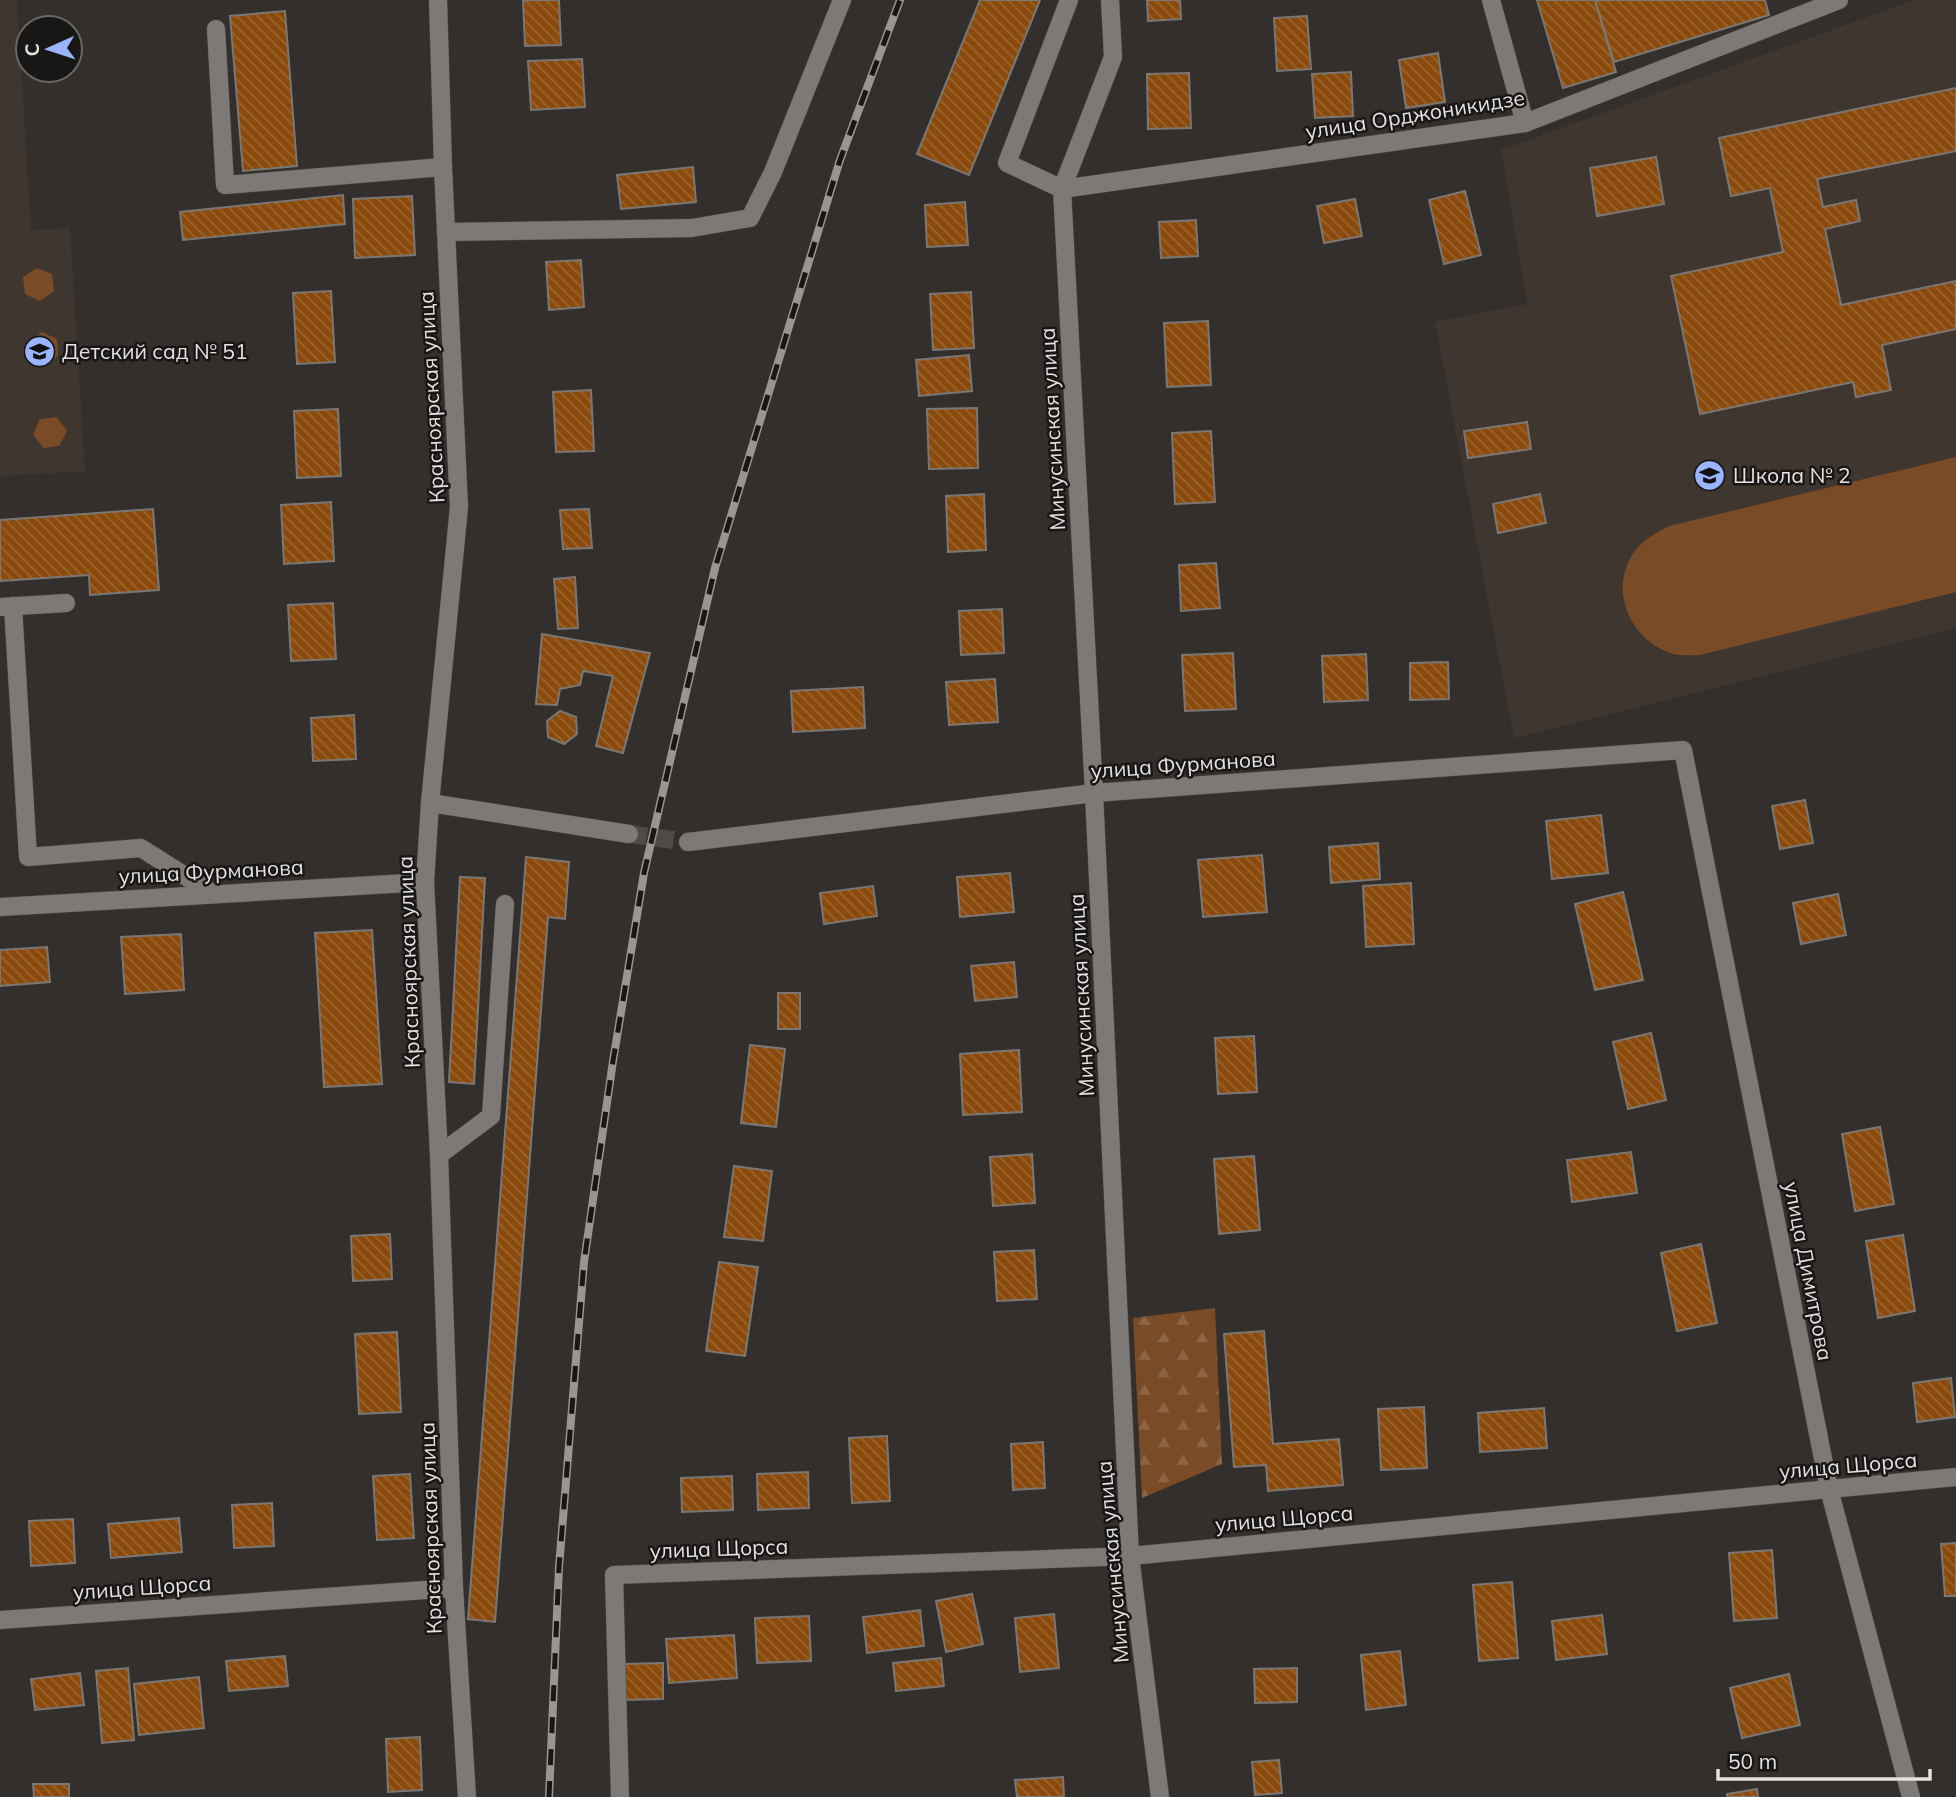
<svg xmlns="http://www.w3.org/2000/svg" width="1956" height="1797" font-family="Mulish,sans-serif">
  <defs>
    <pattern id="forest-firs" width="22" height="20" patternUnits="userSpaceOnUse" patternTransform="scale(1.75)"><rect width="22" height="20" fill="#7a4b27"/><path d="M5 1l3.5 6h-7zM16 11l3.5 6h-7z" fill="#8d6546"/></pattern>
    <pattern id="building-back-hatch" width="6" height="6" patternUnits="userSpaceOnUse" patternTransform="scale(1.75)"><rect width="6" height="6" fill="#8a4a0c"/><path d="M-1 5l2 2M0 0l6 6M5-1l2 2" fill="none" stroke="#9a642f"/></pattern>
  </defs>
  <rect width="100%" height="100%" fill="#332f2c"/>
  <g fill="#403630">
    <path d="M 0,0 L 17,0 L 31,230 L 70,228 L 85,471 L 0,476 Z"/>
    <path d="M 1914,0 L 1956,0 L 1956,628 L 1514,738 L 1435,322 L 1527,304 L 1501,150 Z"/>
  </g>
  <path fill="url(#forest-firs)" d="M 1215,1308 L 1222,1464 L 1142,1498 L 1133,1318 Z"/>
  <g fill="#7a4b27">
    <path d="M 37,268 L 52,274 L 54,291 L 40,301 L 25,294 L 23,277 Z"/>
    <path d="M 42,332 L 57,339 L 58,356 L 45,366 L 30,359 L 28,342 Z"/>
    <path d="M 57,417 L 67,431 L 59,446 L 43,448 L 33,434 L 40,419 Z"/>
    <path d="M 1956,457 L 1956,592 L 1700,655 C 1692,655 1681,656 1673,654 C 1633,642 1609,595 1631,557 C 1639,542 1654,534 1669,526 Z"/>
  </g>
  <g fill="url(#building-back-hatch)" stroke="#7b7774" stroke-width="2">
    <path d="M 523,0 L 559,0 L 561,45 L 525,46 Z"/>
    <path d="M 980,0 L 1040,0 L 969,175 L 917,154 Z"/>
    <path d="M 1147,0 L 1180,0 L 1181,19 L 1148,21 Z"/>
    <path d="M 1537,0 L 1595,0 L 1616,72 L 1563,88 Z"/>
    <path d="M 1595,0 L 1765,0 L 1769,15 L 1614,62 Z"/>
    <path d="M 285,11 L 297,166 L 243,171 L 230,16 Z"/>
    <path d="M 1307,16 L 1311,69 L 1277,71 L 1274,18 Z"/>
    <path d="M 1438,53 L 1445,102 L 1406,108 L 1399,60 Z"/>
    <path d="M 582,59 L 585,107 L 531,110 L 528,61 Z"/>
    <path d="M 1351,72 L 1353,116 L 1315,118 L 1312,74 Z"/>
    <path d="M 1189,73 L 1191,128 L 1148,129 L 1147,74 Z"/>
    <path d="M 1956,88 L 1956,151 L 1817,179 L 1823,207 L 1856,200 L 1860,221 L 1825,229 L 1841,305 L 1956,281 L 1956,329 L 1882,345 L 1891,390 L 1856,397 L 1853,382 L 1700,414 L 1671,276 L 1783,252 L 1770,188 L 1731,196 L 1719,138 Z"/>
    <path d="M 1656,157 L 1664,204 L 1597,216 L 1590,168 Z"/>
    <path d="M 693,167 L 696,202 L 621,209 L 617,175 Z"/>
    <path d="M 1465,191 L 1481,255 L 1444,264 L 1429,200 Z"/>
    <path d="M 343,195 L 345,224 L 183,240 L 180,212 Z"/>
    <path d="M 412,196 L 415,255 L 355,258 L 353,199 Z"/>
    <path d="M 1355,199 L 1362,236 L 1324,243 L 1317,206 Z"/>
    <path d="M 965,202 L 968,245 L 927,247 L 925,205 Z"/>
    <path d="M 1196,220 L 1198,256 L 1161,258 L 1159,222 Z"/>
    <path d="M 581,260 L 584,307 L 549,310 L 546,262 Z"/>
    <path d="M 331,291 L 335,362 L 297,364 L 293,293 Z"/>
    <path d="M 971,292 L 974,348 L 933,350 L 930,294 Z"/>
    <path d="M 1208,321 L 1211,385 L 1167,387 L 1164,323 Z"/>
    <path d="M 969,355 L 972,391 L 919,396 L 916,360 Z"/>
    <path d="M 591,390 L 594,451 L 556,452 L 553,392 Z"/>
    <path d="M 977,408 L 978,468 L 929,469 L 927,409 Z"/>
    <path d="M 338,409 L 341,476 L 297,478 L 294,411 Z"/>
    <path d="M 1527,422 L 1531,449 L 1468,458 L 1464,431 Z"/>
    <path d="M 1211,431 L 1215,502 L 1175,504 L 1172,433 Z"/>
    <path d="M 984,494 L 986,550 L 948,552 L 946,496 Z"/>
    <path d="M 1540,494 L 1546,523 L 1498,533 L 1493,504 Z"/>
    <path d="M 331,502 L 334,561 L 284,564 L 281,505 Z"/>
    <path d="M 153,509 L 159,590 L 90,595 L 89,575 L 0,581 L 0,520 Z"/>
    <path d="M 589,509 L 592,548 L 563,549 L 560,510 Z"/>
    <path d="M 1216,563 L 1220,608 L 1181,611 L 1179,565 Z"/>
    <path d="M 575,577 L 578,628 L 558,629 L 554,579 Z"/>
    <path d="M 333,603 L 336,659 L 291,661 L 288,605 Z"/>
    <path d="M 1002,609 L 1004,653 L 961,655 L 959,611 Z"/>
    <path d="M 542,634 L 650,653 L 623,753 L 596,746 L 613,676 L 583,671 L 580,685 L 560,689 L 557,705 L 536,704 Z"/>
    <path d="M 1233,653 L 1236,709 L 1185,711 L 1182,655 Z"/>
    <path d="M 1366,654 L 1368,700 L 1324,702 L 1322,656 Z"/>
    <path d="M 1448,662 L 1449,699 L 1410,700 L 1410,663 Z"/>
    <path d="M 995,679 L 998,722 L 949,725 L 946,682 Z"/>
    <path d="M 863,687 L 865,728 L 793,732 L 791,691 Z"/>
    <path d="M 560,711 L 576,717 L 577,734 L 564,744 L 548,737 L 547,721 Z"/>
    <path d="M 354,715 L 356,759 L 313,761 L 311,718 Z"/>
    <path d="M 1805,800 L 1813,843 L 1780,849 L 1772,806 Z"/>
    <path d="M 1601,815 L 1608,873 L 1552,879 L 1546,821 Z"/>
    <path d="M 1378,843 L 1380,879 L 1331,883 L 1329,847 Z"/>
    <path d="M 1262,855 L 1267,912 L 1203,917 L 1198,860 Z"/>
    <path d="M 526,857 L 569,862 L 565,919 L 548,917 L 495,1622 L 468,1619 Z"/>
    <path d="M 1010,873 L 1014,912 L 960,917 L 957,877 Z"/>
    <path d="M 460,877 L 485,878 L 474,1084 L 449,1082 Z"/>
    <path d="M 1411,883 L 1414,944 L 1366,947 L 1363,886 Z"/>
    <path d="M 873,886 L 877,916 L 824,924 L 820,893 Z"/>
    <path d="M 1623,892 L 1643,980 L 1595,990 L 1575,904 Z"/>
    <path d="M 1838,894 L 1846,935 L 1801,944 L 1793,903 Z"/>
    <path d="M 372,930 L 382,1084 L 324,1087 L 315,933 Z"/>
    <path d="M 181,934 L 184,990 L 125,994 L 121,937 Z"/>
    <path d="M 47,947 L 50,982 L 0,986 L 0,950 Z"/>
    <path d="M 1014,962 L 1017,997 L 975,1001 L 971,966 Z"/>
    <rect x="778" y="993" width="22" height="36"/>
    <path d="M 1651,1033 L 1666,1100 L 1628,1109 L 1613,1042 Z"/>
    <path d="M 1254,1036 L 1257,1092 L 1218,1094 L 1215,1038 Z"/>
    <path d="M 750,1045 L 785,1049 L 776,1127 L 741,1123 Z"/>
    <path d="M 1019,1050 L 1022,1112 L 963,1115 L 960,1054 Z"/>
    <path d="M 1880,1127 L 1894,1204 L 1855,1211 L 1842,1134 Z"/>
    <path d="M 1631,1152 L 1637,1193 L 1572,1202 L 1567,1160 Z"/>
    <path d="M 1032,1154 L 1035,1203 L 993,1206 L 990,1157 Z"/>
    <path d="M 1254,1156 L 1260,1230 L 1219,1234 L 1214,1159 Z"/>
    <path d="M 734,1166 L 772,1171 L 763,1241 L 724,1237 Z"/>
    <path d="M 390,1234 L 392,1279 L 353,1281 L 351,1236 Z"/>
    <path d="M 1903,1235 L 1915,1311 L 1878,1318 L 1866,1241 Z"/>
    <path d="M 1701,1244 L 1717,1323 L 1677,1331 L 1661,1253 Z"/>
    <path d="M 1034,1250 L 1037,1299 L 997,1301 L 994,1252 Z"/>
    <path d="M 719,1262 L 758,1267 L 745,1356 L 706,1351 Z"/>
    <path d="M 1264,1331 L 1273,1444 L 1339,1439 L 1343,1485 L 1268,1491 L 1266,1465 L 1234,1467 L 1224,1334 Z"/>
    <path d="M 397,1332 L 401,1412 L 359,1414 L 355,1334 Z"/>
    <path d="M 1951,1378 L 1955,1417 L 1917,1422 L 1913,1383 Z"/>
    <path d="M 1424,1407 L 1427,1468 L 1381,1470 L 1378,1409 Z"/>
    <path d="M 1544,1408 L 1547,1448 L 1480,1452 L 1478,1413 Z"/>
    <path d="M 887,1436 L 890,1501 L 852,1503 L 849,1438 Z"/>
    <path d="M 1043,1442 L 1045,1488 L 1013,1490 L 1011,1444 Z"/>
    <path d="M 808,1472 L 809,1508 L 758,1510 L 757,1474 Z"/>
    <path d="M 410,1474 L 414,1538 L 377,1540 L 373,1476 Z"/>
    <path d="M 732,1476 L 733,1510 L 682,1512 L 681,1478 Z"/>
    <path d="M 272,1503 L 274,1546 L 234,1548 L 232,1505 Z"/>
    <path d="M 179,1518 L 182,1552 L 111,1558 L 108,1524 Z"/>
    <path d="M 73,1519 L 75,1563 L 31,1566 L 29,1521 Z"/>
    <path d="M 1956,1543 L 1956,1596 L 1945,1596 L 1941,1544 Z"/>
    <path d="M 1772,1550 L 1777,1618 L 1734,1621 L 1729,1553 Z"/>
    <path d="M 1512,1582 L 1518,1658 L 1479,1661 L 1473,1585 Z"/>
    <path d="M 972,1594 L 983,1644 L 946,1652 L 936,1601 Z"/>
    <path d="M 920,1610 L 924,1646 L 867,1653 L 863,1617 Z"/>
    <path d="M 1054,1614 L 1059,1668 L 1020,1672 L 1015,1618 Z"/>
    <path d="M 1602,1615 L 1607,1654 L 1556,1660 L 1552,1621 Z"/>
    <path d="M 809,1616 L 811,1661 L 757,1663 L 755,1618 Z"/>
    <path d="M 734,1635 L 737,1678 L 669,1683 L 666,1639 Z"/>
    <path d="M 1400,1651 L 1406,1705 L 1366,1710 L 1361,1655 Z"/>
    <path d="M 285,1656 L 288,1686 L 229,1691 L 226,1661 Z"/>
    <path d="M 941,1658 L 944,1686 L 896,1691 L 893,1663 Z"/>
    <path d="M 663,1663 L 663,1699 L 624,1700 L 623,1664 Z"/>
    <path d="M 128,1668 L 134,1740 L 102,1743 L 96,1671 Z"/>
    <path d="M 1297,1668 L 1297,1702 L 1255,1703 L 1254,1669 Z"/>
    <path d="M 80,1673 L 84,1705 L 35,1710 L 31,1679 Z"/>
    <path d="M 1789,1674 L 1800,1725 L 1742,1738 L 1730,1688 Z"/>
    <path d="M 199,1677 L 204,1728 L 139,1735 L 134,1684 Z"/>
    <path d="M 420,1737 L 422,1790 L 388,1792 L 386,1739 Z"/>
    <path d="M 1279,1760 L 1282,1793 L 1255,1795 L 1252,1762 Z"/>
    <path d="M 1063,1777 L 1064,1797 L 1017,1797 L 1015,1780 Z"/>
    <path d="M 33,1784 L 69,1784 L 69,1797 L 34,1797 Z"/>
    <path d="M 1757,1789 L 1758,1797 L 1727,1797 L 1727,1794 Z"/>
  </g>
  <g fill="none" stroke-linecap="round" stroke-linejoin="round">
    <path stroke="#4e4a47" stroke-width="18" stroke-dasharray="18 9" stroke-linecap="butt" d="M 629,834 L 688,842"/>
    <defs>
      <g id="minor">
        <path d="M 438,0 L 443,167 L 459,507 L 430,803 L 425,882 L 439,1155 L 454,1588 L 467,1797"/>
        <path d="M 1110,0 L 1113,57 L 1062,189 L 1094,793 L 1130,1556 L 1160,1797"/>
        <path d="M 1491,0 L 1525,123"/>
        <path d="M 216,29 L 225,185 L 443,167"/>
        <path d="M 1062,189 L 1525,123 L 1839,0"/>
        <path d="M 1062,189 L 1007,163 L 1069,0"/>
        <path d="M 446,232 L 692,228 L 750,218 L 773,172 L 842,0"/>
        <path d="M 13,606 L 28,857 L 141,848 L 212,893"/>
        <path d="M 0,607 L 66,603"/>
        <path d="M 430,803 L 629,834"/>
        <path d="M 688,842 L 1094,793 L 1683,750 L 1829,1489 L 1911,1797"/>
        <path d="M 0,907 L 425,882"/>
        <path d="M 439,1155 L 491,1116 L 505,904"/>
        <path d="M 0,1620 L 454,1588"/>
        <path d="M 620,1797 L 614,1575 L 1130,1556 L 1956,1477"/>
      </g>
    </defs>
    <use href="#minor" stroke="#4f4c4a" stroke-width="19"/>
    <use href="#minor" stroke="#7d7976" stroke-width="18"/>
    <defs>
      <path id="rail" d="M 549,1797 L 559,1567 L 584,1262 L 613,1061 L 644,873 L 715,568 L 840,160 L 900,0"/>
    </defs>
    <use href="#rail" stroke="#989593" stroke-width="8"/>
    <use href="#rail" stroke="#191716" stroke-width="5" stroke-dasharray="16" stroke-linecap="butt"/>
  </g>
  <defs>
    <symbol id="school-disc" viewBox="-11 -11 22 22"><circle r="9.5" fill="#98b5fd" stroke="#191716"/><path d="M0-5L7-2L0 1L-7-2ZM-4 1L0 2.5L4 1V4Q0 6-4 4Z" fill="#111"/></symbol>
  </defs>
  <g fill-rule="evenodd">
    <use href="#school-disc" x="22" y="334" width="35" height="35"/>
    <use href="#school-disc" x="1692" y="458" width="35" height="35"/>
  </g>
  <g text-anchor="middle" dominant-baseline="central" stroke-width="5" stroke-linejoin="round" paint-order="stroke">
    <g font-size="21" fill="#e4e1e0" stroke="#191716">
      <text transform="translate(1415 114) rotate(-9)">улица Орджоникидзе</text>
      <text transform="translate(431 397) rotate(-93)">Красноярская улица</text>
      <text transform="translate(1052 429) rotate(-93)">Минусинская улица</text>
      <text transform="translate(1183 764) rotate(-4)">улица Фурманова</text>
      <text transform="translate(211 871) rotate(-3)">улица Фурманова</text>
      <text transform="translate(408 962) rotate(-92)">Красноярская улица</text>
      <text transform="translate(1081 995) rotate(-93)">Минусинская улица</text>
      <text transform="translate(1809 1271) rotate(79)">улица Димитрова</text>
      <text transform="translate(1848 1465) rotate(-5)">улица Щорса</text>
      <text transform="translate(1284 1518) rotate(-5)">улица Щорса</text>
      <text transform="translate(430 1528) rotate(-92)">Красноярская улица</text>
      <text transform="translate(719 1548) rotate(-2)">улица Щорса</text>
      <text transform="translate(1112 1562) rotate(-95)">Минусинская улица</text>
      <text transform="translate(142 1587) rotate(-4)">улица Щорса</text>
    </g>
    <g font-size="21" fill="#e4e1e0" stroke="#191716" text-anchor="start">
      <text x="62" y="351">Детский сад № 51</text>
      <text x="1733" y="475">Школа № 2</text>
    </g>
  </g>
  <g transform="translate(49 49) rotate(267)"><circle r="33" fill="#191716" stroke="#6a6867" stroke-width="2"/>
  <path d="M0-5L12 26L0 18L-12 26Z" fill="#98b5fd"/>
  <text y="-10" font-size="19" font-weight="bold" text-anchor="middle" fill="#e4e1e0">С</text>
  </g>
  <path d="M1718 1769v10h212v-10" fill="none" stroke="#e4e1e0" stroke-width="3.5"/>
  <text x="1728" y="1769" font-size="21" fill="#e4e1e0" stroke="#191716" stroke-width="5" paint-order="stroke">50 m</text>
</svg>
